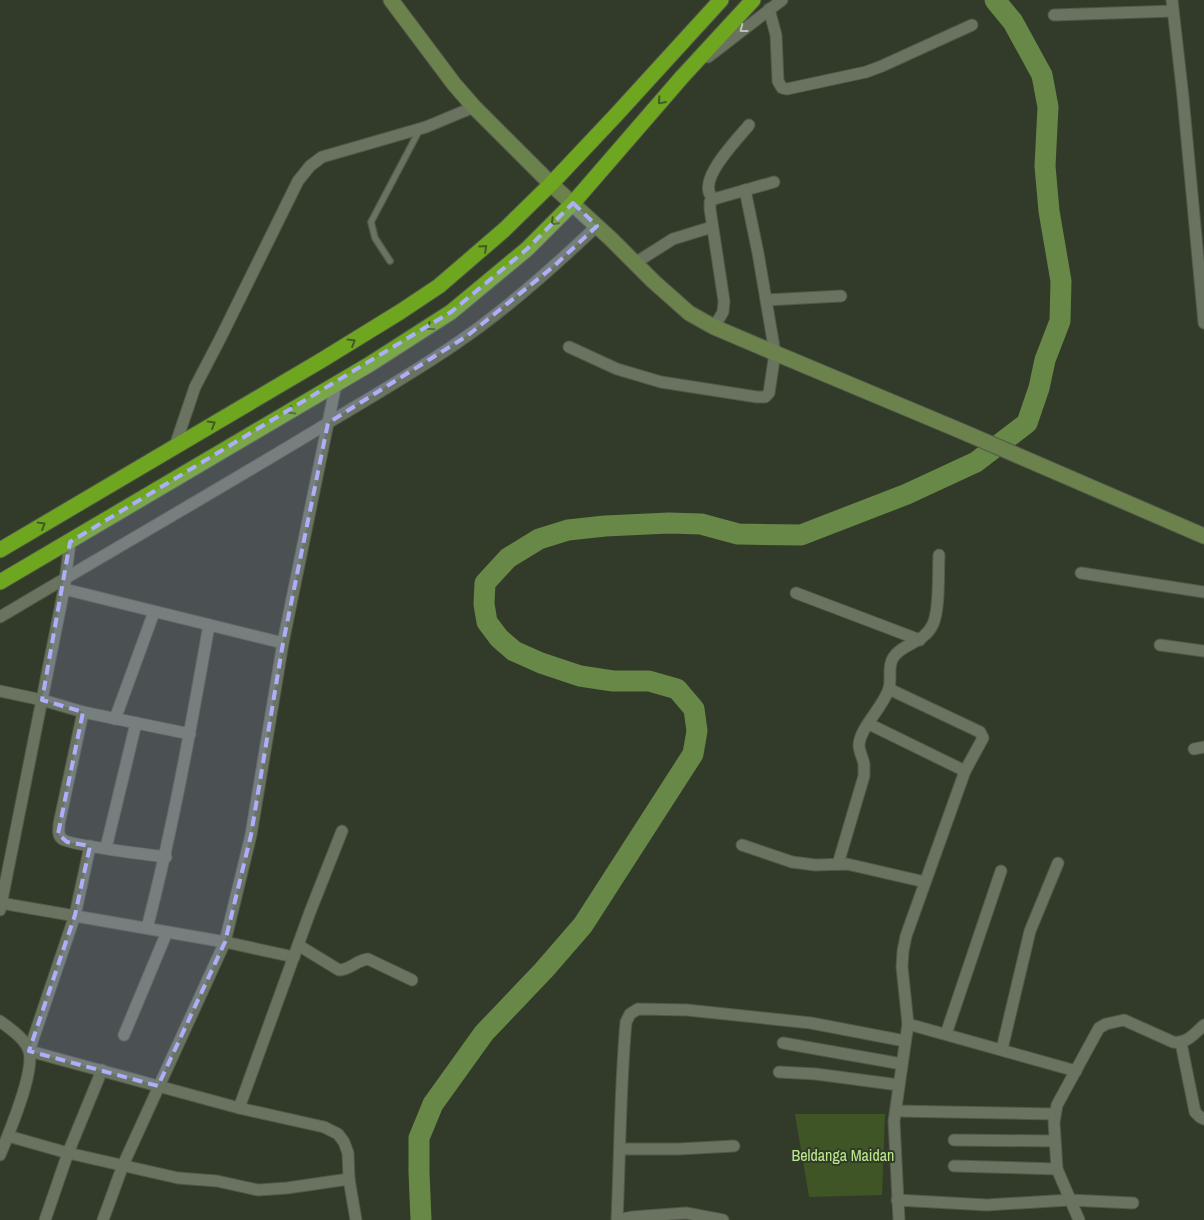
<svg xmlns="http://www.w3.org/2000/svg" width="1204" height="1220" font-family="'Archivo Narrow',sans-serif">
  <rect width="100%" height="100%" fill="#323a2a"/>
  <path fill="#3f5526" d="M 795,1114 L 885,1114 L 882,1195 L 809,1197 Z"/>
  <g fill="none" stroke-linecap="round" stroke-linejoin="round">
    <path stroke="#678846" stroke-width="21" d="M 421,1220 L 419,1172 L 419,1138 L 433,1104 L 484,1033 L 544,970 L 583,925 L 693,754 L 697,731 L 694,709 L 677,689 L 649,681 L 613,681 L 580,676 L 541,663 L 514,651 L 499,638 L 487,622 L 484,604 L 485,583 L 508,558 L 539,539 L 568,530 L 605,526 L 669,523 L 701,524 L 738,534 L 801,535 L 907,494 L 976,462 L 1027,423 L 1039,388 L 1045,360 L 1060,321 L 1061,281 L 1049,211 L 1045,166 L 1048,107 L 1042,75 L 1013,22 L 995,0"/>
    <defs>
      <path id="lane" d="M 390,261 L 375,238 L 371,222 L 420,129"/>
      <g id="street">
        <path d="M 1172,0 L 1183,97 L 1204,323"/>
        <path d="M 769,9 L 776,35 L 778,81 L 782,88 L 787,89 L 866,72 L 882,66 L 972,25"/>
        <path d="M 1054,15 L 1173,11"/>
        <path d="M 708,57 L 782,0"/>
        <path d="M 714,199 C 693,183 738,139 749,125"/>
        <path d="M 635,263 L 673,239 L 712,227"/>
        <path d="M 766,300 L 841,296"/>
        <path d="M 714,327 L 723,312 L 724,301 L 710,209 L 710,202 L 714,199 L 774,182"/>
        <path d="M 569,347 L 617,369 L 661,382 L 757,397 L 765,397 L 769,393 L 775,353 L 758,253 L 745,190"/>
        <path d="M 175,446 L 195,387 L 220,339 L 298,181 L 310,166 L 322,157 L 426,127 L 474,107"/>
        <path d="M 1081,573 L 1204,592"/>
        <path d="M 64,589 L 283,643"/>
        <path d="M 796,593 L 920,640"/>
        <path d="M 0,617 C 107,553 216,491 323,426 C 371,397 421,369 467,336 C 514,303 556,265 597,226"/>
        <path d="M 1160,645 L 1204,651"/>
        <path d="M 889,689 L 980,732 L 983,738 L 965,771 L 906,936 L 903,951 L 902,967 L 908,1024 L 894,1121 L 899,1220"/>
        <path d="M 0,691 L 42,700 L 83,712 L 190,734"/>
        <path d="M 83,712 L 59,824 C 59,829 57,835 62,839 C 68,845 150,855 166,857"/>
        <path d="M 115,719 L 154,612"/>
        <path d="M 869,724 L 965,771"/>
        <path d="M 1194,749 L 1204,747"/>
        <path d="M 742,845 L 792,862 L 815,865 L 847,864 L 925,882"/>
        <path d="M 90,846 L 75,915 L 29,1051 L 239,1108 L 324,1127 L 338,1134 L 344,1142 L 348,1153 L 349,1179 L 356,1220"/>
        <path d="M 106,848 L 136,723"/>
        <path d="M 838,864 L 864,776 C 864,772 864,768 864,764 C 863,758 859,752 859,745 C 860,727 885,705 889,688 C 892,678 887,668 893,658 C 902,643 924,644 933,624 C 940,609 938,572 939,555"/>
        <path d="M 0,903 L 225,942 L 294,957"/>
        <path d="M 0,910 L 64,589 L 70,542"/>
        <path d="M 147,928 C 173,828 191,727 209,625"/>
        <path d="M 298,945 L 339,970 C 350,970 357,960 368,959 L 412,980"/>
        <path d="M 0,1021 C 10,1029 25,1038 29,1051 C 35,1072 9,1133 0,1155"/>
        <path d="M 908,1024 L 1076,1071"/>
        <path d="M 946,1034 L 1001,871"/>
        <path d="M 124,1035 L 167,932"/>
        <path d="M 783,1043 L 902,1064"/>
        <path d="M 1181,1043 L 1195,1112 L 1200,1117 L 1204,1119"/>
        <path d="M 1002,1049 L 1030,931 L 1058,863"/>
        <path d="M 779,1072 L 816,1074 L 899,1085"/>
        <path d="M 239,1108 L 310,912 L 342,831"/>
        <path d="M 896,1111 L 1055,1114"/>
        <path d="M 8,1136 L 68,1153 L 178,1178 L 217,1181 L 258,1190 L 287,1188 L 349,1179"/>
        <path d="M 954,1140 L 1054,1141"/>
        <path d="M 621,1149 L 678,1149 L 734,1146"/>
        <path d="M 954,1166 L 1057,1169"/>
        <path d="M 897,1200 L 987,1205 L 1069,1200 L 1133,1203"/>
        <path d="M 45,1220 L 68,1153 L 102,1070"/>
        <path d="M 103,1220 L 123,1165 L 225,942 L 251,835 L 283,643 L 336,384"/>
        <path d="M 723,1220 L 686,1213 L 632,1217 L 617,1220 C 620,1154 620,1088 626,1022 L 630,1014 L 638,1009 L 687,1010 L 811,1023 L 905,1041"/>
        <path d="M 1079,1220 L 1057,1169 L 1054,1122 L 1057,1105 L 1099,1028 L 1106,1024 L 1124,1020 L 1173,1042 C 1187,1044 1194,1034 1204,1025"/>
      </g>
      <path id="secondary" d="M 391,0 L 454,84 L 474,107 L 551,184 L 611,239 L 653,281 L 689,313 L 714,327 L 775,353 L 961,431 L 1204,536"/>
      <g id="highway">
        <path d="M 0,550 L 322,360 L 400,312 L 439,286 L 504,230 L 551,184 L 616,115 L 721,0"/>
        <path d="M 0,582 L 370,364 L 451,312 L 527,249 L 573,203 L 682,77 L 753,0"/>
      </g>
    </defs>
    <use href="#lane" stroke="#51584a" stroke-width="8"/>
    <use href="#street" stroke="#51584a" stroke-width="13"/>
    <use href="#secondary" stroke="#51584a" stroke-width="17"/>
    <use href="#highway" stroke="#51584a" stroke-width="17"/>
    <use href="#lane" stroke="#697360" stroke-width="5.5"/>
    <use href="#street" stroke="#697360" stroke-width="11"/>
    <use href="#secondary" stroke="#6b824d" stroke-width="15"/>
    <use href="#highway" stroke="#6fa620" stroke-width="15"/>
  </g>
  <defs><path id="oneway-chevron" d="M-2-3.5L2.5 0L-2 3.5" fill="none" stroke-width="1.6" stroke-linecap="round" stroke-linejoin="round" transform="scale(1.25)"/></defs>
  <use stroke="#bbc2b5" href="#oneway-chevron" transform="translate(743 29) rotate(143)"/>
  <g stroke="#445a27">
    <use href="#oneway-chevron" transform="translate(661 101) rotate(131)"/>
    <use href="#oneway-chevron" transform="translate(554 222) rotate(135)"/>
    <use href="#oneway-chevron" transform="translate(484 248) rotate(-42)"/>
    <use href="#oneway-chevron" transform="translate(430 327) rotate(146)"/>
    <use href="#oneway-chevron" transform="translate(352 342) rotate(-31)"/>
    <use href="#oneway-chevron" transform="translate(291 411) rotate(149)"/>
    <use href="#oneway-chevron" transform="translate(212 424) rotate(-30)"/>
    <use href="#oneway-chevron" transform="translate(42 525) rotate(-31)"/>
  </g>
  <path fill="#adaffb" fill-opacity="0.2" stroke="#adaffb" stroke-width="4" stroke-dasharray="10 6" stroke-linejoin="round" d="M 573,203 L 597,226 L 553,267 L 467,336 L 328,423 L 283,643 L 251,835 L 225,942 L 158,1086 L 29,1051 L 75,915 L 90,846 L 67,842 L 58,834 L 83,712 L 42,700 L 70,542 L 451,312 L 527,249 Z"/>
  <g text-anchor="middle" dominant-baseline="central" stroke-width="4" stroke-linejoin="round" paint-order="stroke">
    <g font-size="16" fill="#bbe98c" stroke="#323a2a">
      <text x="843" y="1155">Beldanga Maidan</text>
    </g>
  </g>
</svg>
